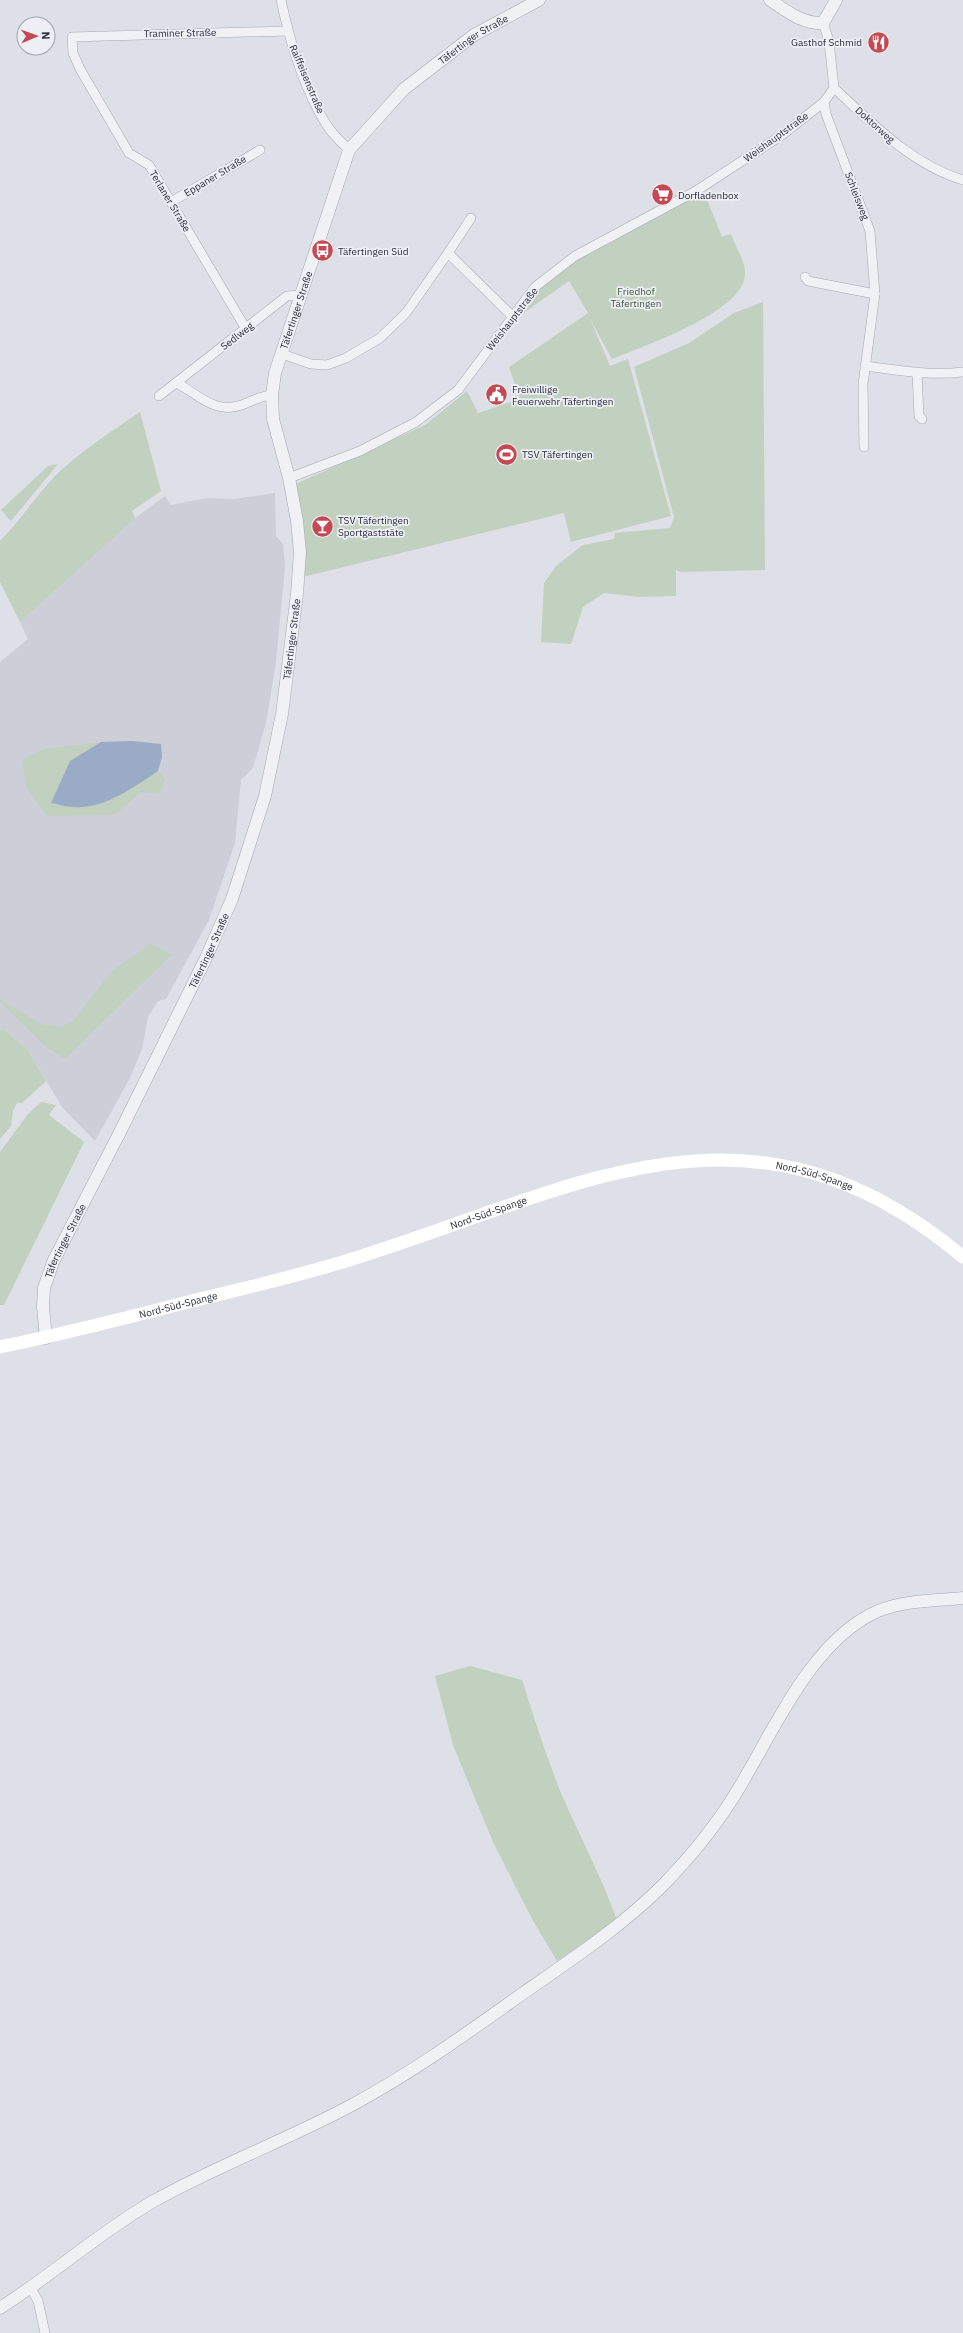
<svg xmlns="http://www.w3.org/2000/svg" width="963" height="2333" font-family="'IBM Plex Sans',sans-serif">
  <rect width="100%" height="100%" fill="#dde0e6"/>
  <path fill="#cccfd8" d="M 275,493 L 276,536 L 283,544 L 285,566 L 276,662 L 266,723 L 253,768 L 241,780 L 235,843 L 209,920 L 166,999 L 158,1001 L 148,1017 L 142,1049 L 129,1080 L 95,1141 L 62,1107 L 28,1050 L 4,1029 L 0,1030 L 0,662 L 28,639 L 20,622 L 128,523 L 165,496 L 171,505 L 207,498 L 235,499 Z"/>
  <g fill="#c2d0bf">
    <path d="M 702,187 L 722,237 L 731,234 C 735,246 746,262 745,275 C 743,312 644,346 612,359 L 590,319 L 610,366 L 628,359 L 671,516 L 571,542 L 564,513 L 303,577 C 306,542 303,519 296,484 L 425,425 L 467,391 L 478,413 L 520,399 L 509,367 L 588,313 L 569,281 L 522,314 L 517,309 L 575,256 Z"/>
    <path d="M 763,302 L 765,570 L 681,572 L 676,570 L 676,596 L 639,597 L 604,593 L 583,607 L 571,644 L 541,642 L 544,583 L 556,566 L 583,545 L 614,539 L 615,533 L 670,528 L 674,517 L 634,367 L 689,343 L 734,313 Z"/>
    <path d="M 140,412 L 161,491 L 132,511 L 135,518 L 20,622 L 0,582 L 0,541 C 24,517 41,487 67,465 C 90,445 115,429 140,412 Z"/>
    <path d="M 58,464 L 11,521 L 1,510 L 48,466 Z"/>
    <path d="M 101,742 L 70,761 L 135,786 L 158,771 L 165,779 L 160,794 L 141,792 L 114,815 L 47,816 L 26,787 L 22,760 L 43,749 Z"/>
    <path d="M 150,944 L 172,954 L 65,1059 L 44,1045 L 0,1002 L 0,999 L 41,1024 L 61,1027 L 73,1021 L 112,971 Z"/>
    <path d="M 4,1029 L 28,1050 L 46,1081 L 22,1103 L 17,1103 L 13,1111 L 11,1126 L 0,1139 L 0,1030 Z"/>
    <path d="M 41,1102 L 56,1105 L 49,1115 L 84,1142 L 4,1305 L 0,1305 L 0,1152 L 28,1114 Z"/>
    <path d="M 470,1666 L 522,1680 C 534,1718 546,1756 561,1793 C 579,1835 601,1875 616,1918 L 596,1935 L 557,1961 L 532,1919 L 493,1842 L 453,1745 L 435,1676 Z"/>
  </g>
  <path fill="#9aacc5" d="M 132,741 L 161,744 L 162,757 L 158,771 C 134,787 103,810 73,807 C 66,807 58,804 51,803 L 70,761 L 101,742 Z"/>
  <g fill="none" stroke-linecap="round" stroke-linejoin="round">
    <defs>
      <g id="minor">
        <path d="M 281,0 C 290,42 303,87 326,124 C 332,134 341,142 349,150"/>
        <path d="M 823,23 L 829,41 L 834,88"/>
        <path d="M 834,88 C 872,123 912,165 963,180"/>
        <path d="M 824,102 L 826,114 L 870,231 L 875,294 L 863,384 L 864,447"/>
        <path d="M 171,202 L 260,150"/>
        <path d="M 448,253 L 471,218"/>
        <path d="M 805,277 L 808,281 L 875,294"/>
        <path d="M 246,329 L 149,165 L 129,153 L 80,69 L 73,53 L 72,37 L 287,31"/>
        <path d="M 282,354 L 311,364 L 327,365 L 346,358 L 380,338 L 406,313 L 448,253 L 512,316"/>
        <path d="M 865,366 C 898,370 930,376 963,372"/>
        <path d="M 917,373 L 919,416 L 922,419"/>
        <path d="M 177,383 C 200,396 215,414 242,405 C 252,401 260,396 272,395"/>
        <path d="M 159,396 L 287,296 L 300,295"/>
        <path d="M 289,478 L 360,451 L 416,422 L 458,390 L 535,287 L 575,256 L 696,191 L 782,135 L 824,102 L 834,88"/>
        <path d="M 31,2288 L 38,2301 L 45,2333"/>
      </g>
      <g id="tertiary">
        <path d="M 770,0 C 787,11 802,24 823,23 L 836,0"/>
        <path id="s1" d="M 46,1338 L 43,1307 L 44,1288 L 53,1262 L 119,1134 L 206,958 L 232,899 L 265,796 L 282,714 L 297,594 L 300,552 L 297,521 L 289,478 L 273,419 L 272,395 L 275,373 L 349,150 L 404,89 L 474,35 L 539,0"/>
        <path d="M 0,2308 C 52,2275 99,2233 152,2202 C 216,2166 287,2140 352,2105 C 412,2073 467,2033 522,1994 C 569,1961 618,1929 659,1889 C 688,1860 715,1827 736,1793 C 773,1733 811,1640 878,1611 C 905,1600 934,1601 963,1598"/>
      </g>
    </defs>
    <use href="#minor" stroke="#a3a7b0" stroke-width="10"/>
    <use href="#tertiary" stroke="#a3a7b0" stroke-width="13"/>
    <use href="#minor" stroke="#f0f1f5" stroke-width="9"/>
    <use href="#tertiary" stroke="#f0f1f5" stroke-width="12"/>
    <path stroke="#fff" stroke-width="13" id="s2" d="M 0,1347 C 63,1334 126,1318 188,1302 C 241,1289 294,1277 346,1261 C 574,1191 747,1076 963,1257"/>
  </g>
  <defs>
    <symbol id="restaurant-disc" viewBox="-11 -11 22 22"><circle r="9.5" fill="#c54952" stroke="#edeff4"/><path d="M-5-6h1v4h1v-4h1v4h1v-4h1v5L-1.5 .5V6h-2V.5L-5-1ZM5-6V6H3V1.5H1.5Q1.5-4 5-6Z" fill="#fff"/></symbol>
    <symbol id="supermarket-disc" viewBox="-11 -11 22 22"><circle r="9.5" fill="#c54952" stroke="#edeff4"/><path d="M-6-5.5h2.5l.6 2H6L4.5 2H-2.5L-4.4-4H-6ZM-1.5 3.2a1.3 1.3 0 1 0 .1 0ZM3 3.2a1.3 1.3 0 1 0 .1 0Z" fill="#fff"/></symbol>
    <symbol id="bus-disc" viewBox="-11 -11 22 22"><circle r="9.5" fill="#c54952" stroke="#edeff4"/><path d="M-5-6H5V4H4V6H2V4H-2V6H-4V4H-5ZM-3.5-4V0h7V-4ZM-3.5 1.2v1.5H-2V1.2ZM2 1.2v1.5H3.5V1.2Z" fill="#fff"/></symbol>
    <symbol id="civic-disc" viewBox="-11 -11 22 22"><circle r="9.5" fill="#c54952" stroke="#edeff4"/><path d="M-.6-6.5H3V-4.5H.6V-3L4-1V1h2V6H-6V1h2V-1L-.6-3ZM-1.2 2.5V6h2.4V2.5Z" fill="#fff"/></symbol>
    <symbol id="stadium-disc" viewBox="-11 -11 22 22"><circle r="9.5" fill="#c54952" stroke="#edeff4"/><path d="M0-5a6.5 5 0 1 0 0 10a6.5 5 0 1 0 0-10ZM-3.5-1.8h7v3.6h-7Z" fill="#fff"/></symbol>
    <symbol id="bar-disc" viewBox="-11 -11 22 22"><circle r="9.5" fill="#c54952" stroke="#edeff4"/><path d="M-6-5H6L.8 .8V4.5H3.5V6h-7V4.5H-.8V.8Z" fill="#fff"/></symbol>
  </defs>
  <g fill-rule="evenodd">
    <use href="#restaurant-disc" x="866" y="30" width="25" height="25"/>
    <use href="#supermarket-disc" x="650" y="182" width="25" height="25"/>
    <use href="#bus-disc" x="310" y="238" width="25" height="25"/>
    <use href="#civic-disc" x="484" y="382" width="25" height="25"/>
    <use href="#stadium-disc" x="494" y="442" width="25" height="25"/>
    <use href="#bar-disc" x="310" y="514" width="25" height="25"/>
  </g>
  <g text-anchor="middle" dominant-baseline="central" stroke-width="3.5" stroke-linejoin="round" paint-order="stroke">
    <g font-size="10" fill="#282e3c" stroke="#edeff4">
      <text transform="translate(180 33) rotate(-1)">Traminer Straße</text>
      <text stroke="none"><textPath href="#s1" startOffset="1422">Täfertinger Straße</textPath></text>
      <text transform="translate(307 79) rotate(67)">Raiffeisenstraße</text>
      <text transform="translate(875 125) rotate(42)">Doktorweg</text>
      <text transform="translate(776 137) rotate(-36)">Weishauptstraße</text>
      <text transform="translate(215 176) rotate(-31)">Eppaner Straße</text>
      <text transform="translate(857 196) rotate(69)">Schleisweg</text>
      <text transform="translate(170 201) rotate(59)">Terlaner Straße</text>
      <text stroke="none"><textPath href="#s1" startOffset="1086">Täfertinger Straße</textPath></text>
      <text transform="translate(512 319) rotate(-52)">Weishauptstraße</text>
      <text transform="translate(237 336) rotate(-38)">Sedlweg</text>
      <text stroke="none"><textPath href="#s1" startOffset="750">Täfertinger Straße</textPath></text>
      <text stroke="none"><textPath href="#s1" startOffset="426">Täfertinger Straße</textPath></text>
      <text stroke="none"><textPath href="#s2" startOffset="842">Nord-Süd-Spange</textPath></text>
      <text stroke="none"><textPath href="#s2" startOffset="507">Nord-Süd-Spange</textPath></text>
      <text stroke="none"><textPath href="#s1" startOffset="102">Täfertinger Straße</textPath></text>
      <text stroke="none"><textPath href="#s2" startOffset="183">Nord-Süd-Spange</textPath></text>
    </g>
    <g font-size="10" fill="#282e3c" stroke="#edeff4" text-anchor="start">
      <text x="862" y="42" text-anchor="end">Gasthof Schmid</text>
      <text x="678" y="195">Dorfladenbox</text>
      <text x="338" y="251">Täfertingen Süd</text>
      <text x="512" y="389">Freiwillige<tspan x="512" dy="12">Feuerwehr Täfertingen</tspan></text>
      <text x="522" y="454">TSV Täfertingen</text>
      <text x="338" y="520">TSV Täfertingen<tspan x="338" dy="12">Sportgaststäte</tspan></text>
    </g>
    <g font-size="10" fill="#3a5736" stroke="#edeff4">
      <text x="636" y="291">Friedhof<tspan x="636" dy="12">Täfertingen</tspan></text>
    </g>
  </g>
  <g transform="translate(36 36) rotate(88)"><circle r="19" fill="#edeff4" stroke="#9ea2aa"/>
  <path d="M0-3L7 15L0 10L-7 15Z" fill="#c54952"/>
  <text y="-6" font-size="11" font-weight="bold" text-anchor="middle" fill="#282e3c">N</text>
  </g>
</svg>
